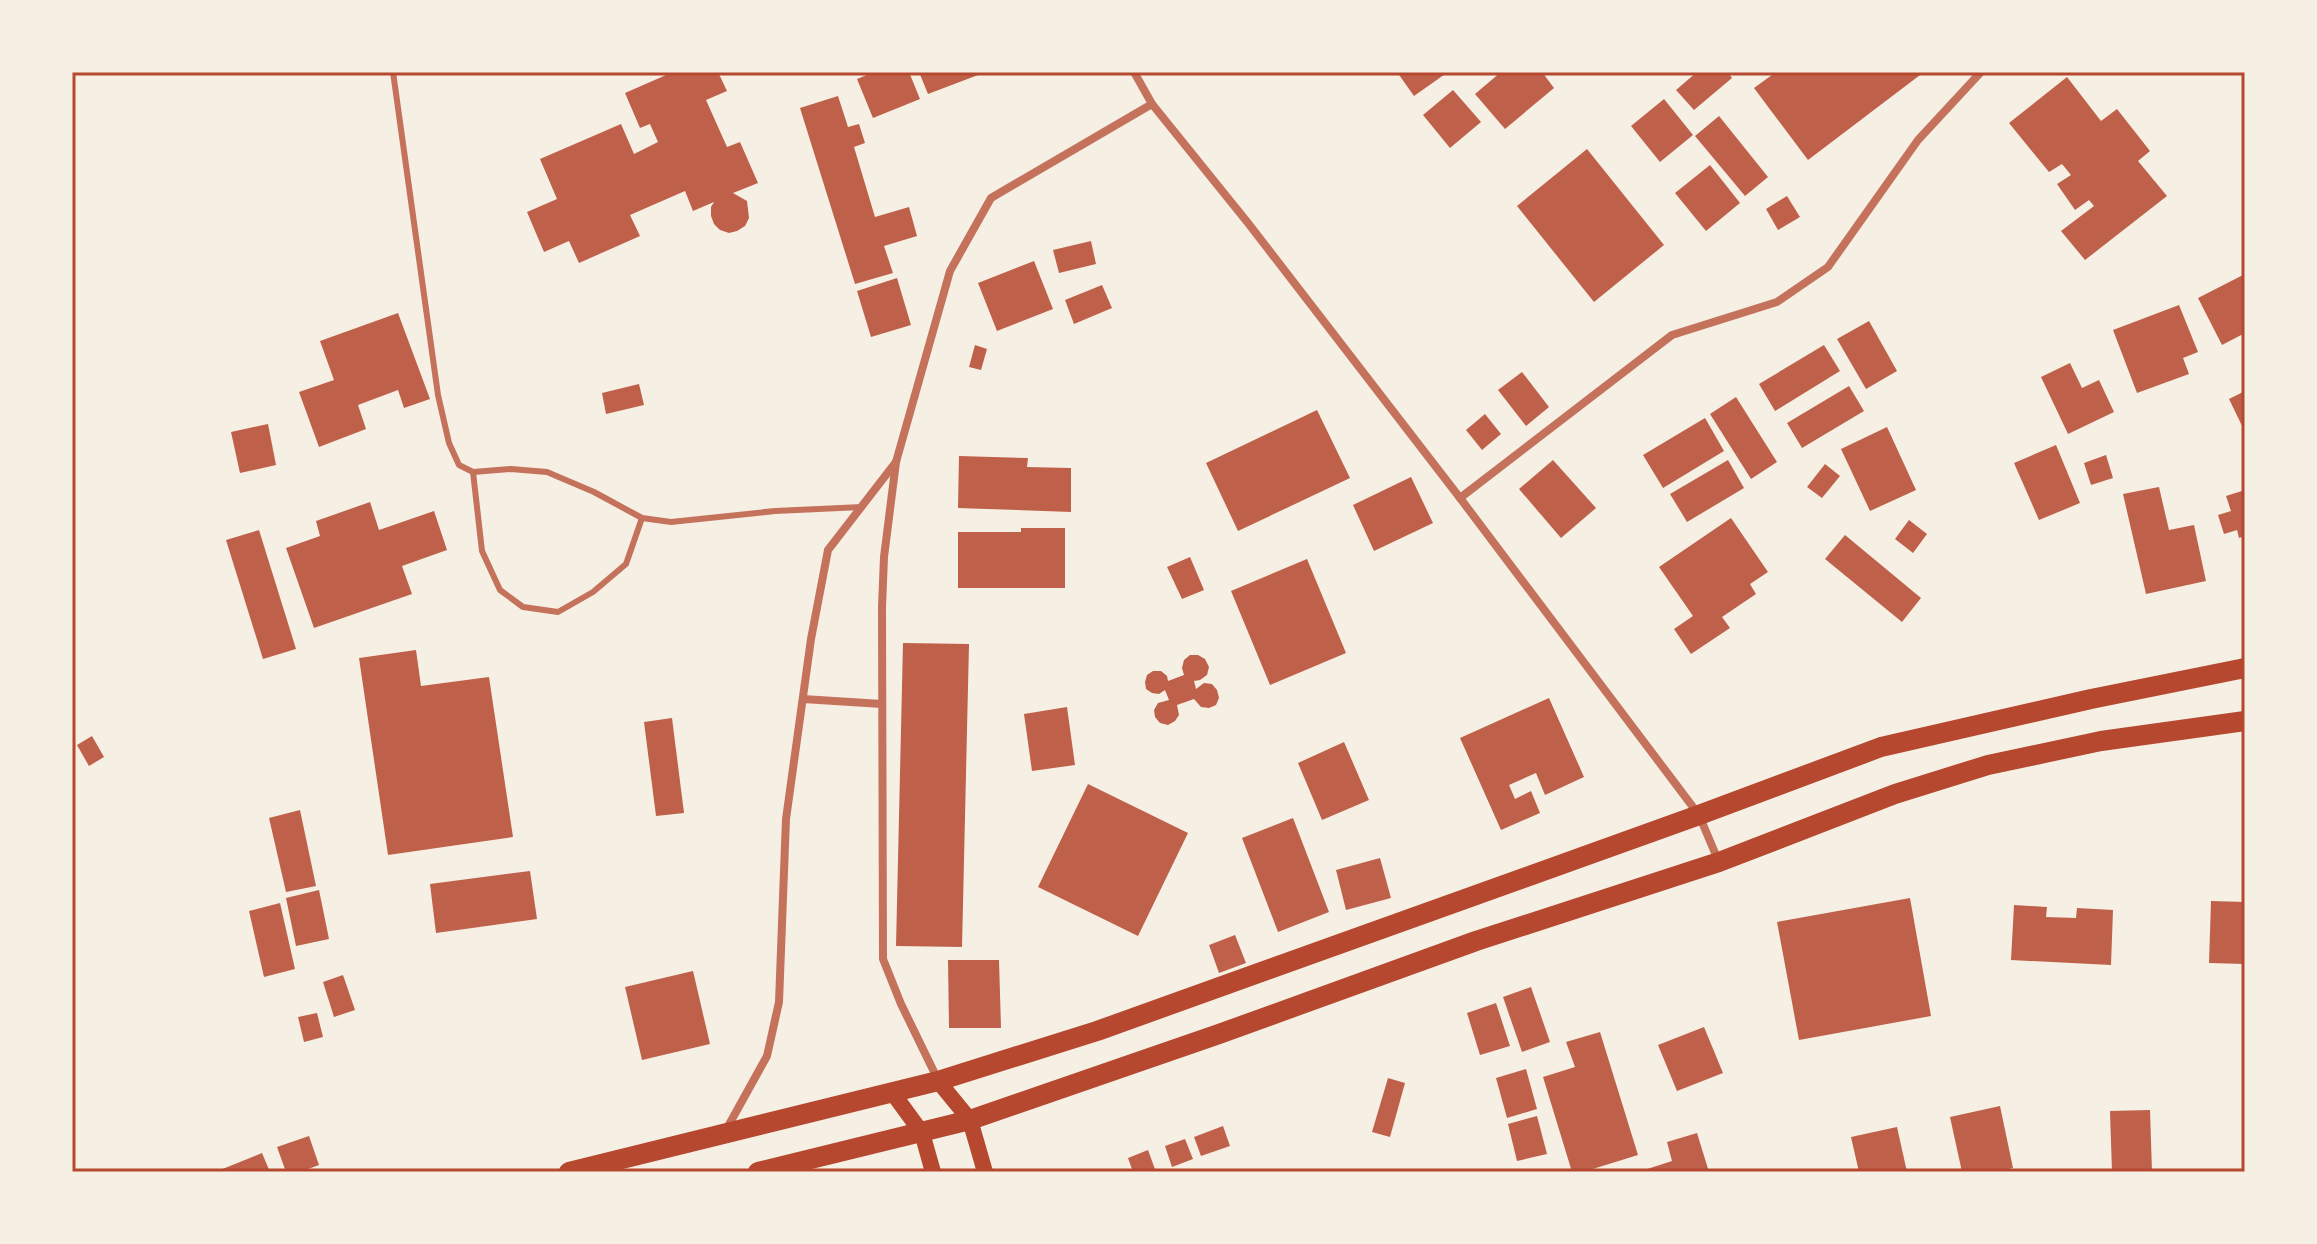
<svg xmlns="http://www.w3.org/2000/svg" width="2317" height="1244" font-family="'Archivo Narrow',sans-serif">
  <rect width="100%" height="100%" fill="#f6efe4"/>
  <g fill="#bf614a">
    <path d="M 673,72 L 718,72 L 727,91 L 706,100 L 727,147 L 740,142 L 758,183 L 733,193 L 747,201 L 749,218 L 745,226 L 737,231 L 729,233 L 720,230 L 714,224 L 711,216 L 711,207 L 714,202 L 693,211 L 685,191 L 630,215 L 640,236 L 579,263 L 569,241 L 544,252 L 527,212 L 557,199 L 540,159 L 621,124 L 634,154 L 658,142 L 650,124 L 640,128 L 625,93 Z"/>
    <path d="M 874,72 L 909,72 L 920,99 L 873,118 L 857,79 Z"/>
    <path d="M 919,72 L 986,72 L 928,94 Z"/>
    <path d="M 1397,72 L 1448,72 L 1414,96 Z"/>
    <path d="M 1501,72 L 1542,72 L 1554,88 L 1505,129 L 1475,94 Z"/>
    <path d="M 1697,72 L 1728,72 L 1732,78 L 1694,110 L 1676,90 Z"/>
    <path d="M 1776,72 L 1924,72 L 1808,160 L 1754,88 Z"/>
    <path d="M 2067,77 L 2101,121 L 2117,109 L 2150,151 L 2138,161 L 2167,196 L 2085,260 L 2061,231 L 2094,206 L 2089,200 L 2075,210 L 2057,184 L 2071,175 L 2062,164 L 2049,172 L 2009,123 Z"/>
    <path d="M 1453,90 L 1481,122 L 1450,148 L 1423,115 Z"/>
    <path d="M 838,96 L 848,127 L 859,124 L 865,143 L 854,147 L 875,217 L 909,207 L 917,236 L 884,246 L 893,273 L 855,284 L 800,108 Z"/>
    <path d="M 1664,99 L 1693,135 L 1660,162 L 1631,126 Z"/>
    <path d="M 1719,116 L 1768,177 L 1745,196 L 1695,136 Z"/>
    <path d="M 1587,149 L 1664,245 L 1594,302 L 1517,206 Z"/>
    <path d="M 1710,165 L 1740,203 L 1706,231 L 1675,193 Z"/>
    <path d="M 1787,196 L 1800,217 L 1778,230 L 1766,209 Z"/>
    <path d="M 1091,241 L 1096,264 L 1059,273 L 1053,250 Z"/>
    <path d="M 1034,261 L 1053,309 L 997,331 L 978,283 Z"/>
    <path d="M 2243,275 L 2245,279 L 2245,333 L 2222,345 L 2198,298 Z"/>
    <path d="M 897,278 L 911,325 L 871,337 L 857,291 Z"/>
    <path d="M 1102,285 L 1112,308 L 1074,324 L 1065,300 Z"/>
    <path d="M 2179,305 L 2198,352 L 2183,358 L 2189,374 L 2137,393 L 2113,330 Z"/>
    <path d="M 398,313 L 430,399 L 404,408 L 398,390 L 358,405 L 366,429 L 319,447 L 299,392 L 334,380 L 320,341 Z"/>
    <path d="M 1869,321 L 1897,371 L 1866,389 L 1837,339 Z"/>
    <path d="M 975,345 L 987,349 L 981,370 L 969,367 Z"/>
    <path d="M 1824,345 L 1840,371 L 1775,411 L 1759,384 Z"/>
    <path d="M 2070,363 L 2082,388 L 2099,380 L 2114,412 L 2068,434 L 2041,377 Z"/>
    <path d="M 1522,372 L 1549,407 L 1526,426 L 1498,390 Z"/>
    <path d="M 639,384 L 644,405 L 606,414 L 602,393 Z"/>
    <path d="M 1849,386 L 1864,411 L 1802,448 L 1787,423 Z"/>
    <path d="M 2245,391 L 2245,432 L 2229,399 Z"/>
    <path d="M 1736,397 L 1777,462 L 1751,479 L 1710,414 Z"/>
    <path d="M 1317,410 L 1350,478 L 1238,531 L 1206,463 Z"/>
    <path d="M 1485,414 L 1501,434 L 1482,450 L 1466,430 Z"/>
    <path d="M 1705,418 L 1724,451 L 1663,488 L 1643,455 Z"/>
    <path d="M 268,424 L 276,465 L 240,473 L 231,432 Z"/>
    <path d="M 1887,427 L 1916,490 L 1870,511 L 1841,449 Z"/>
    <path d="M 2056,445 L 2080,503 L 2039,520 L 2014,463 Z"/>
    <path d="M 2106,455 L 2113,478 L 2091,485 L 2084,463 Z"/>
    <path d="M 959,456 L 1028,458 L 1027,467 L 1071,468 L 1071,512 L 958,508 Z"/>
    <path d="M 1553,460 L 1596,508 L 1561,538 L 1519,489 Z"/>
    <path d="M 1728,460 L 1744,488 L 1687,522 L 1670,494 Z"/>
    <path d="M 1825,464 L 1840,476 L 1822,498 L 1807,487 Z"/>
    <path d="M 1411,477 L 1433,523 L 1374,551 L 1353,505 Z"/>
    <path d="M 2159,487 L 2169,530 L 2194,525 L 2206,581 L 2146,594 L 2123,494 Z"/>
    <path d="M 2245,490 L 2245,536 L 2239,538 L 2237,530 L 2224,534 L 2218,515 L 2231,511 L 2226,496 Z"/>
    <path d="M 370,502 L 379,530 L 434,511 L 447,550 L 402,566 L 412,594 L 314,628 L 286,548 L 320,536 L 316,521 Z"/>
    <path d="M 1731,518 L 1768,572 L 1750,584 L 1756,594 L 1722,617 L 1730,628 L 1691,654 L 1674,629 L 1693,616 L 1659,567 Z"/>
    <path d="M 1909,520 L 1927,534 L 1913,553 L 1895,539 Z"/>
    <path d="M 1021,528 L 1065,528 L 1065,588 L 958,588 L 958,532 L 1021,532 Z"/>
    <path d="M 259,530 L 296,649 L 263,659 L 226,540 Z"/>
    <path d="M 1845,535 L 1921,598 L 1902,622 L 1825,559 Z"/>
    <path d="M 1190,557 L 1204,590 L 1182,599 L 1167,567 Z"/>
    <path d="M 1307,559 L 1346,653 L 1270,685 L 1231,591 Z"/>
    <path d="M 903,643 L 969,644 L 962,947 L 896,946 Z"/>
    <path d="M 416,650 L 421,686 L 489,677 L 513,837 L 388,855 L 359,658 Z"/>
    <path d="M 1190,655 L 1198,655 L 1205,659 L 1209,667 L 1207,675 L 1200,680 L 1194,681 L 1196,689 L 1204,683 L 1212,684 L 1217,690 L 1219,698 L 1216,705 L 1209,708 L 1201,707 L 1194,699 L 1177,705 L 1179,715 L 1175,721 L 1168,725 L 1160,723 L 1155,717 L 1154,710 L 1158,703 L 1169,700 L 1165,690 L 1159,694 L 1152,693 L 1146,689 L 1145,682 L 1147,675 L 1153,671 L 1161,671 L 1167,676 L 1168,681 L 1184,675 L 1182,668 L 1184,660 Z"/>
    <path d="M 1549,698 L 1584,777 L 1545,795 L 1536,773 L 1509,785 L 1515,799 L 1531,791 L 1540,813 L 1501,830 L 1460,738 Z"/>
    <path d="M 1067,707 L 1075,765 L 1032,771 L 1024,714 Z"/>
    <path d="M 672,718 L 684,813 L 656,816 L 644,722 Z"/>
    <path d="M 92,736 L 104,757 L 89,766 L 77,745 Z"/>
    <path d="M 1344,742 L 1369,800 L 1322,820 L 1298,763 Z"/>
    <path d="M 1088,784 L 1188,833 L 1138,936 L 1038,887 Z"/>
    <path d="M 300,810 L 316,886 L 286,892 L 269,818 Z"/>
    <path d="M 1293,818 L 1329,912 L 1278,932 L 1242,838 Z"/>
    <path d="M 1380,858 L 1391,898 L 1346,910 L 1336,870 Z"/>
    <path d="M 530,871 L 537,919 L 436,933 L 430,884 Z"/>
    <path d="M 319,890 L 329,939 L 296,946 L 286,898 Z"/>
    <path d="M 1910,898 L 1931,1016 L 1799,1040 L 1777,922 Z"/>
    <path d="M 2211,901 L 2245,902 L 2245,964 L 2209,963 Z"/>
    <path d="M 280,903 L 295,969 L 264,977 L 249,911 Z"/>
    <path d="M 2014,905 L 2047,907 L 2046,917 L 2076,918 L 2077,908 L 2113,910 L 2111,965 L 2011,960 Z"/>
    <path d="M 1235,935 L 1246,963 L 1219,973 L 1209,945 Z"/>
    <path d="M 948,960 L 999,960 L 1001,1028 L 949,1028 Z"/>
    <path d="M 693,971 L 710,1044 L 642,1060 L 625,987 Z"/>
    <path d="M 343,975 L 355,1010 L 334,1017 L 323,982 Z"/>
    <path d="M 1531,987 L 1550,1042 L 1522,1052 L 1503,997 Z"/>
    <path d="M 1496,1003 L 1510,1046 L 1480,1055 L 1467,1013 Z"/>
    <path d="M 317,1013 L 323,1037 L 304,1042 L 298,1017 Z"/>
    <path d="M 1704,1027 L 1723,1073 L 1677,1091 L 1658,1045 Z"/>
    <path d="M 1600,1032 L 1638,1155 L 1583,1172 L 1572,1172 L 1543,1077 L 1575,1067 L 1566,1042 Z"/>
    <path d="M 1526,1069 L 1537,1109 L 1507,1118 L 1496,1078 Z"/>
    <path d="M 1388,1078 L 1405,1083 L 1390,1137 L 1372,1132 Z"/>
    <path d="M 2000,1106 L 2013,1168 L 1996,1172 L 1962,1172 L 1950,1117 Z"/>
    <path d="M 2150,1110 L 2152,1172 L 2112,1172 L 2110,1111 Z"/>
    <path d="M 1537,1116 L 1547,1154 L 1517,1161 L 1508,1124 Z"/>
    <path d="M 1223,1126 L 1230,1146 L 1201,1156 L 1194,1137 Z"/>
    <path d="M 1897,1127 L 1907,1172 L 1859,1172 L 1851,1137 Z"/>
    <path d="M 1697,1133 L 1709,1172 L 1638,1172 L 1672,1161 L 1667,1142 Z"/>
    <path d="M 309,1136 L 319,1165 L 300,1172 L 286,1172 L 277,1147 Z"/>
    <path d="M 1185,1139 L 1193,1159 L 1172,1167 L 1165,1146 Z"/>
    <path d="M 1148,1150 L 1156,1172 L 1133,1172 L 1128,1158 Z"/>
    <path d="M 262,1153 L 270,1172 L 215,1172 Z"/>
  </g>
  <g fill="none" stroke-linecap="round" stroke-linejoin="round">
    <g stroke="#c5725c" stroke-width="6">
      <path d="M 393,72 L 438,395 L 449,443 L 459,465 L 473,472 L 511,469 L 547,472 L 594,492 L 642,518 L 671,522 L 775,511 L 862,507"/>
      <path d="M 473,472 L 482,551 L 500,590 L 523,607 L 558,612 L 593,592 L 626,564 L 642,518"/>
    </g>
    <g stroke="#c5725c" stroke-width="8">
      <path d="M 1134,72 L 1152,104 L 1248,223 L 1460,498 L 1699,815 L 1718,860"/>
      <path d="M 1460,498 L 1672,335 L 1777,302 L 1828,267 L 1918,140 L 1981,72"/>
      <path d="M 803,699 L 882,704"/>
      <path d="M 938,1080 L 901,1004 L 883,959 L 882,607 L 884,557 L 896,462 L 950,271 L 991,198 L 1152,104"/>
      <path d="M 726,1130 L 767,1056 L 779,1002 L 786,819 L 811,639 L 828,550 L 896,462"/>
    </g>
    <g stroke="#b5482f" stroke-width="16">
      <path d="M 938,1081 L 970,1120 L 985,1172"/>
      <path d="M 892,1092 L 922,1133 L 933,1172"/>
    </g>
    <g stroke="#b5482f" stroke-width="20">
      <path d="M 569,1172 L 938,1081 L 1097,1031 L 1699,815 L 1881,747 L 2091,699 L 2245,668"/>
      <path d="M 758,1172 L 970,1120 L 1219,1034 L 1476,941 L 1719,862 L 1895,794 L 1988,765 L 2101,741 L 2245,721"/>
    </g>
  </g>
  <rect width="2317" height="1244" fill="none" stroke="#f6efe4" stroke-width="148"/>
  <rect x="74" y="74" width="2169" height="1096" fill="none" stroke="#b5482f" stroke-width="3"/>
</svg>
